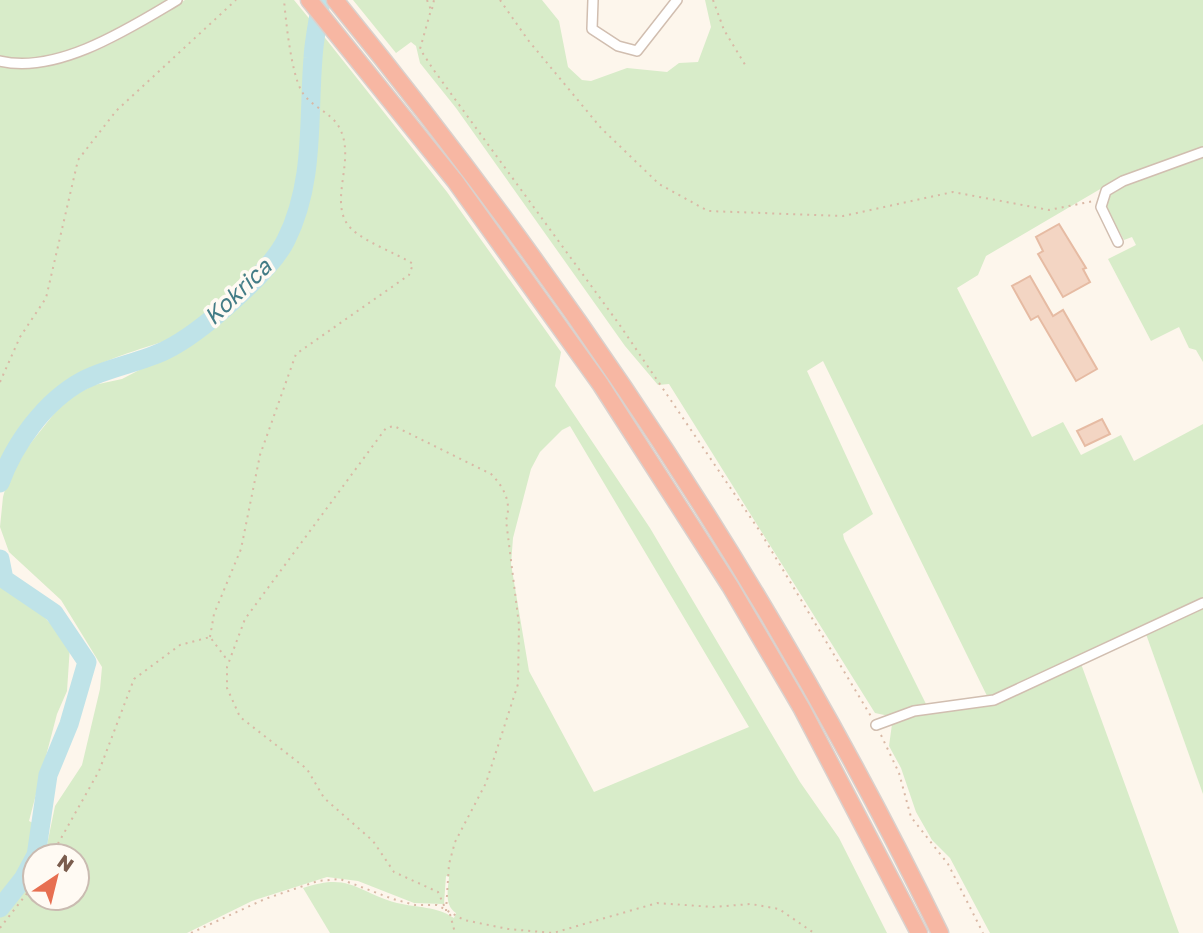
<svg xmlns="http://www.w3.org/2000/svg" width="1203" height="933" font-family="'Golos Text',sans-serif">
  <rect width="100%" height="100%" fill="#fdf6ec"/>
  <g fill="#d8ecc9" fill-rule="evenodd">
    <path d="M 0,0 L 170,0 C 121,29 59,69 0,57 Z"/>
    <path d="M 185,0 L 294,0 L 312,22 C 308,52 310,81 310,112 C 311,147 297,204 284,236 C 277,253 259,267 245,280 C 221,303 198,329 165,341 C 132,352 97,361 68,382 C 38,403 18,431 0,463 L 0,66 C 64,79 134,33 185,0 Z"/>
    <path d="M 353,0 L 542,0 L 559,21 L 568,67 L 582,80 L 591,81 L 627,68 L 667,72 L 679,63 L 698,62 L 711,27 L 705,0 L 1203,0 L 1203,148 L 1119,178 L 986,256 L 978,275 L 957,288 L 1032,437 L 1063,422 L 1081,455 L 1121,435 L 1134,461 L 1203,424 L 1203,600 L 989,700 L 823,361 L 807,371 L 873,514 L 843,534 L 844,539 L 928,708 L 889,716 L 875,713 L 669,384 L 658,385 L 625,346 L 456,108 L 420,63 L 416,46 L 411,42 L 396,53 Z"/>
    <path d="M 322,34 L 447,192 L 561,352 L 555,386 L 650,528 L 800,782 L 839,838 L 887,933 L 330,933 L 303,888 C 351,872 356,892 397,903 C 418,908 436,906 454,918 L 456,913 C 444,905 448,890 449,877 L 446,876 L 444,904 L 414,903 L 358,881 L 327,877 L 252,901 L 187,933 L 0,933 L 0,913 L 35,864 L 35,898 L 77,898 L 77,856 L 40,856 L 47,845 L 55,806 L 82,765 L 100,689 L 102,667 L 61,600 L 9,552 L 0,527 L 3,497 L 9,475 L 22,454 L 65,400 L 94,385 L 122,379 L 195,341 L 270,277 L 289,241 L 310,174 ZM 570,426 L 749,727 L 594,792 L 529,671 L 511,564 L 513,538 L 531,469 L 540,452 L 562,430 Z"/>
    <path d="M 1203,156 L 1203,362 L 1196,350 L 1189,348 L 1179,327 L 1151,341 L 1108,259 L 1136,245 L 1132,237 L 1124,240 L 1105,206 C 1111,178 1177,165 1203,156 Z"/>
    <path d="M 0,584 L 42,614 L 70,646 L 67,691 L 57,714 L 29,821 L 35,824 C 44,851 15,882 0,901 Z"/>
    <path d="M 1203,605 L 1203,794 L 1146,634 Z"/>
    <path d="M 1080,661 L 1179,933 L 990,933 L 950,858 L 932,840 L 916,812 L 901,768 L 889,746 L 892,724 L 905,715 L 967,708 Z"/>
  </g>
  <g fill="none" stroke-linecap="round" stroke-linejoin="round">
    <g stroke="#bfe3e8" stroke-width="19">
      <path d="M 0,483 C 14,444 45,401 82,381 C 108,367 140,363 166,350 C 199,334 270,273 286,240 C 315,182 308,119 313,58 C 314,38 319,19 321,0"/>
      <path d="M 0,559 L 4,579 L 54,613 L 87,662 L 69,724 L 48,775 L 36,856"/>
      <path d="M 0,908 L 23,879 L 35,857"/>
    </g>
  </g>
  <g fill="#f3d5c3" stroke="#e6bba3" stroke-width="2">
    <path d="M 1059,224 L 1086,268 L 1083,269 L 1090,282 L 1063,297 L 1038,254 L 1043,251 L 1036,237 Z"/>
    <path d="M 1030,276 L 1053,316 L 1063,310 L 1097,369 L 1076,381 L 1038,316 L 1031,320 L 1012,286 Z"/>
    <path d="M 1102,419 L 1110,434 L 1085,446 L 1077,431 Z"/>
  </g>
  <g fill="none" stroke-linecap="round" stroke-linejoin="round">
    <defs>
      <g id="street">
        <path d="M 593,0 L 592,29 L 618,46 L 637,51 L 677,0"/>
        <path d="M 0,61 C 57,75 130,28 177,0"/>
        <path d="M 1118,242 L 1101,207 L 1106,191 L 1123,181 L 1203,152"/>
        <path d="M 876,725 L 914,711 L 994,700 L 1203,603"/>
      </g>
      <g id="highway">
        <path d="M 309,0 L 455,181 L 601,385 L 730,586 L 802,709 L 919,933"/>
        <path d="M 335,0 C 570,288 778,598 940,933"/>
      </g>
    </defs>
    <use href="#street" stroke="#d1beb0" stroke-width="12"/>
    <use href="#highway" stroke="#dad1cd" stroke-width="19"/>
    <g stroke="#d9b8a5" stroke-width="2" stroke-dasharray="2 5" stroke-linecap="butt">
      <path d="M 427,0 L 431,10 L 420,49 L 433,69 L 619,324 L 759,530 L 872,718"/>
      <path d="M 500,0 L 528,40 L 601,128 L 659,184 L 708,211 L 843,216 L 953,192 L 1049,210 L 1094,201"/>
      <path d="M 713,0 L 724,30 L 747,68"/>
      <path d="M 432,9 L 434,0"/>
      <path d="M 0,382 L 20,337 L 46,298 L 78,160 L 116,111 L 236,0"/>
      <path d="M 210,637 L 214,614 L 241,549 L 260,455 L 296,354 L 409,275 L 413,264 C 395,252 355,239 346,222 C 331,196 356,157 339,127 C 331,112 309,106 301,90 C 291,71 286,22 284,0"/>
      <path d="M 881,735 L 899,773 L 911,817 L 948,864 L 983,933"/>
      <path d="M 51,856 L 99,771 L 134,679 L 180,645 L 210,637 L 228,661"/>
      <path d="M 446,911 L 449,864 L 455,842 L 486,783 L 518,684 L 519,625 L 506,520 C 512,503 504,487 491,474 L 394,426 L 386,428 L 245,619 L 227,667 L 227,688 L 240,717 L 307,769 L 324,798 L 373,841 L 394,872 L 438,892 L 446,910"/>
      <path d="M 450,914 L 455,933"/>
      <path d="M 0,928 L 35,883"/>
      <path d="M 191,933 L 265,899 L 318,881 L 340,879 L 393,899 L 415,905 L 437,905 L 464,920 L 508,929 L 553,933 L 657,903 L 713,907 L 751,904 L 779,909 L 814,933"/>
    </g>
    <use href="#street" stroke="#fff" stroke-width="9"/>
    <use href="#highway" stroke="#f7b7a3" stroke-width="16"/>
  </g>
  <g text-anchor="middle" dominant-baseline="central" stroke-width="7" stroke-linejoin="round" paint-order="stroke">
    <g font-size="23" font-style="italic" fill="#437c86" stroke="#fffaf3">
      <text transform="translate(237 291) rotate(-44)">Kokrica</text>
    </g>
  </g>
  <g transform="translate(56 877) rotate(35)"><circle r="33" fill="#fffaf3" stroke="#cabbb1" stroke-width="2"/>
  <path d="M0-5L12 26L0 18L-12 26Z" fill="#e76f51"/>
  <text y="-10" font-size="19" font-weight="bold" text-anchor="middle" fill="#7a5c4d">N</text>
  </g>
</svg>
